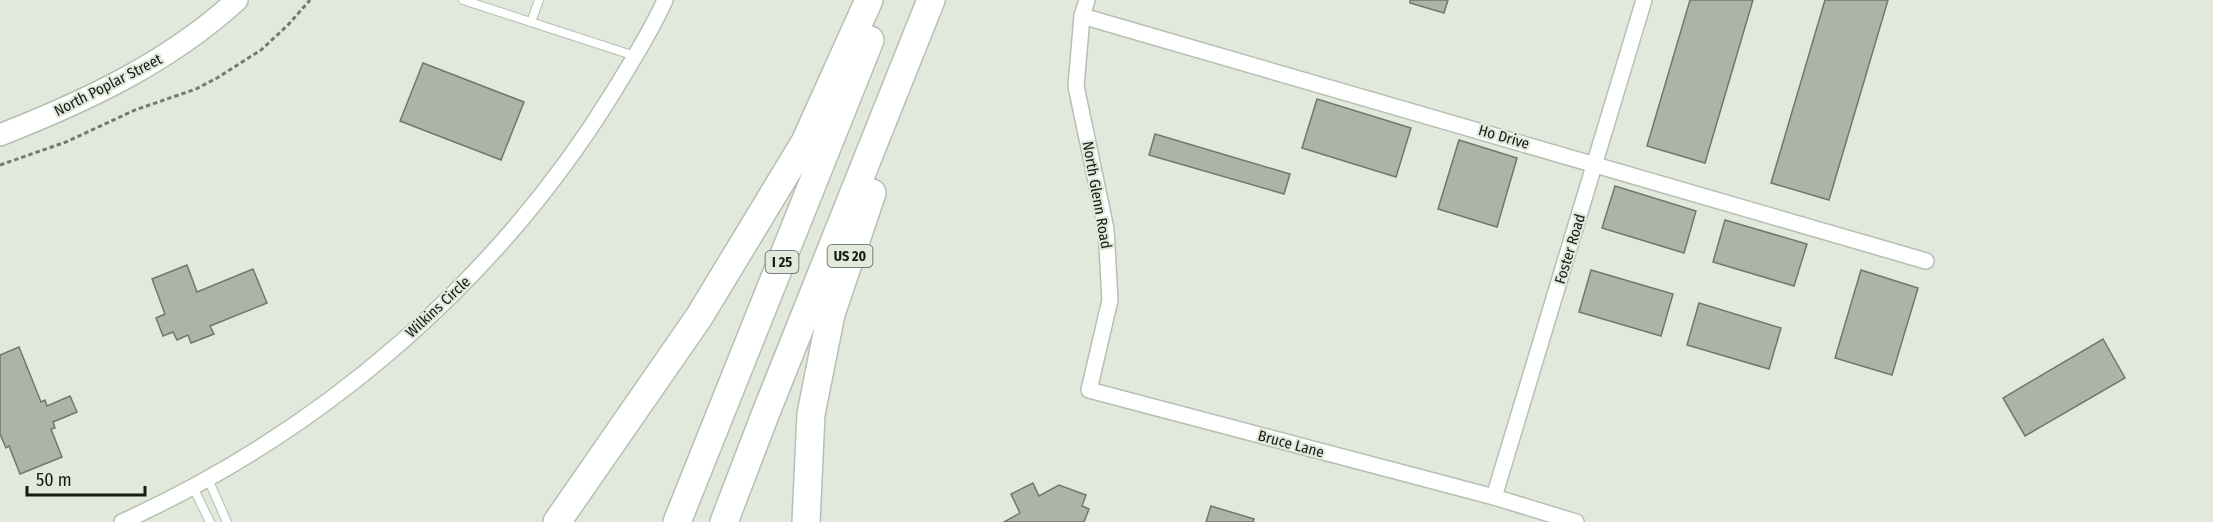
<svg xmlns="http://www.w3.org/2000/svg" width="2213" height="522" font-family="'Fira Sans Condensed',sans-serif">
  <rect width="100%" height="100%" fill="#e0e9db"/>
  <g fill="#acb4a7" stroke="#70786c" stroke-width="1.5">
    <path d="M 1410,0 L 1448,0 L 1444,13 L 1410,3 Z"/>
    <path d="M 1690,0 L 1753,0 L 1705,163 L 1647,146 Z"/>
    <path d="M 1825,0 L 1888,0 L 1829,200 L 1771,183 Z"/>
    <path d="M 423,63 L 524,102 L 501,160 L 400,121 Z"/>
    <path d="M 1317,99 L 1411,128 L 1396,177 L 1302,148 Z"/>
    <path d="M 1155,134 L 1290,174 L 1284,194 L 1149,155 Z"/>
    <path d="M 1459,140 L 1517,158 L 1497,227 L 1438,209 Z"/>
    <path d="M 1615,186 L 1696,211 L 1684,253 L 1602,228 Z"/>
    <path d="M 1725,220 L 1807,244 L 1794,286 L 1713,262 Z"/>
    <path d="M 187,265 L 197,292 L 253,269 L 267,303 L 210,326 L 214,334 L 191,343 L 188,335 L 177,340 L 173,332 L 163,336 L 156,318 L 165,314 L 152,279 Z"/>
    <path d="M 1591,270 L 1673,294 L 1661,336 L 1579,312 Z"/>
    <path d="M 1861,270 L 1918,288 L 1892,375 L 1835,358 Z"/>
    <path d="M 1699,303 L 1781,328 L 1769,369 L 1687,345 Z"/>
    <path d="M 2103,339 L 2125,378 L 2025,436 L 2003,398 Z"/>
    <path d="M 19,347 L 41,402 L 45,400 L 47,406 L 70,396 L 77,412 L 53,422 L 55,428 L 51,429 L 62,457 L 20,474 L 9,446 L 6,448 L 0,434 L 0,355 Z"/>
    <path d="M 1033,483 L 1039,496 L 1059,485 L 1086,495 L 1082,506 L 1089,509 L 1084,522 L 1004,522 L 1020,513 L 1011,494 Z"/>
    <path d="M 1211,506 L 1254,519 L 1253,522 L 1206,522 Z"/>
  </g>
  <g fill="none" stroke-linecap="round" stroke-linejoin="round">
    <defs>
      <g id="service">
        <path d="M 463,0 L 635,56"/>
        <path d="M 531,22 L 539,0"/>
        <path d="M 208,479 L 227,522"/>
        <path d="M 193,487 L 210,522"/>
      </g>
      <g id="minor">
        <path d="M 1087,0 L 1082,16 L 1076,86 L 1106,229 L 1110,300 L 1089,390 L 1494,497 L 1576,522"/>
        <path d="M 1082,16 L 1926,261"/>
        <path d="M 1494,497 L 1644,0"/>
        <path d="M 122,522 C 323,431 498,280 614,91 C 632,61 651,32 665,0"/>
      </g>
      <path id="secondary" d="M 0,135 C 86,101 168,63 237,0"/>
      <g id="motorway">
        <path d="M 557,522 L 699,317 L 805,142 L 869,0"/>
        <path d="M 677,522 L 870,40"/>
        <path d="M 724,522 L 765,415 L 931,0"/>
        <path d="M 806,522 L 811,414 L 831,314 L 872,193"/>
      </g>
    </defs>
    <use href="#service" stroke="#b7bfb2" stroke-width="10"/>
    <use href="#minor" stroke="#b7bfb2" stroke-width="18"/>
    <use href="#secondary" stroke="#b7bfb2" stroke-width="24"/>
    <use href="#motorway" stroke="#b7bfb2" stroke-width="30"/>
    <path stroke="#747a71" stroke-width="3" stroke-dasharray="4.5 3" stroke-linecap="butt" d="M 0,165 L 66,142 L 135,110 L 196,89 L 217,78 L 261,50 L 288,25 L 310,0"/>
    <use href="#service" stroke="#fff" stroke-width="8"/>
    <use href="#minor" stroke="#fff" stroke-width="15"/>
    <use href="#secondary" stroke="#fff" stroke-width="21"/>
    <use href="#motorway" stroke="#fff" stroke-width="27"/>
  </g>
  <g text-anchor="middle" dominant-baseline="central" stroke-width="4.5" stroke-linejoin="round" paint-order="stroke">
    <g fill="#e0e9db" stroke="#535850" stroke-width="1.5">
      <rect x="827.5" y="245" width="45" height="22" rx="4.5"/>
      <rect x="765.5" y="251" width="33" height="22" rx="4.5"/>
    </g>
    <g font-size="14" font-weight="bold" fill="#171a15">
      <text x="850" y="256">US 20</text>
      <text x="782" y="262">I 25</text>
    </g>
    <g font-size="15" fill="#171a15" stroke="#e0e9db">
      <text transform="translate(108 85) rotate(-27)">North Poplar Street</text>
      <text transform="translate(1504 137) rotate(16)">Ho Drive</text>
      <text transform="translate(1097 195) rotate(80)">North Glenn Road</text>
      <text transform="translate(1570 249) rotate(-73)">Foster Road</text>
      <text transform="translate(438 307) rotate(-43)">Wilkins Circle</text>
      <text transform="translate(1291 444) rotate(15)">Bruce Lane</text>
    </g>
  </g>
  <path d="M27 486v9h118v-9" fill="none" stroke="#171a15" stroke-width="3"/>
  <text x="36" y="486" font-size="18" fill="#171a15" stroke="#e0e9db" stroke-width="4.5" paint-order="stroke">50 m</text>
</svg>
